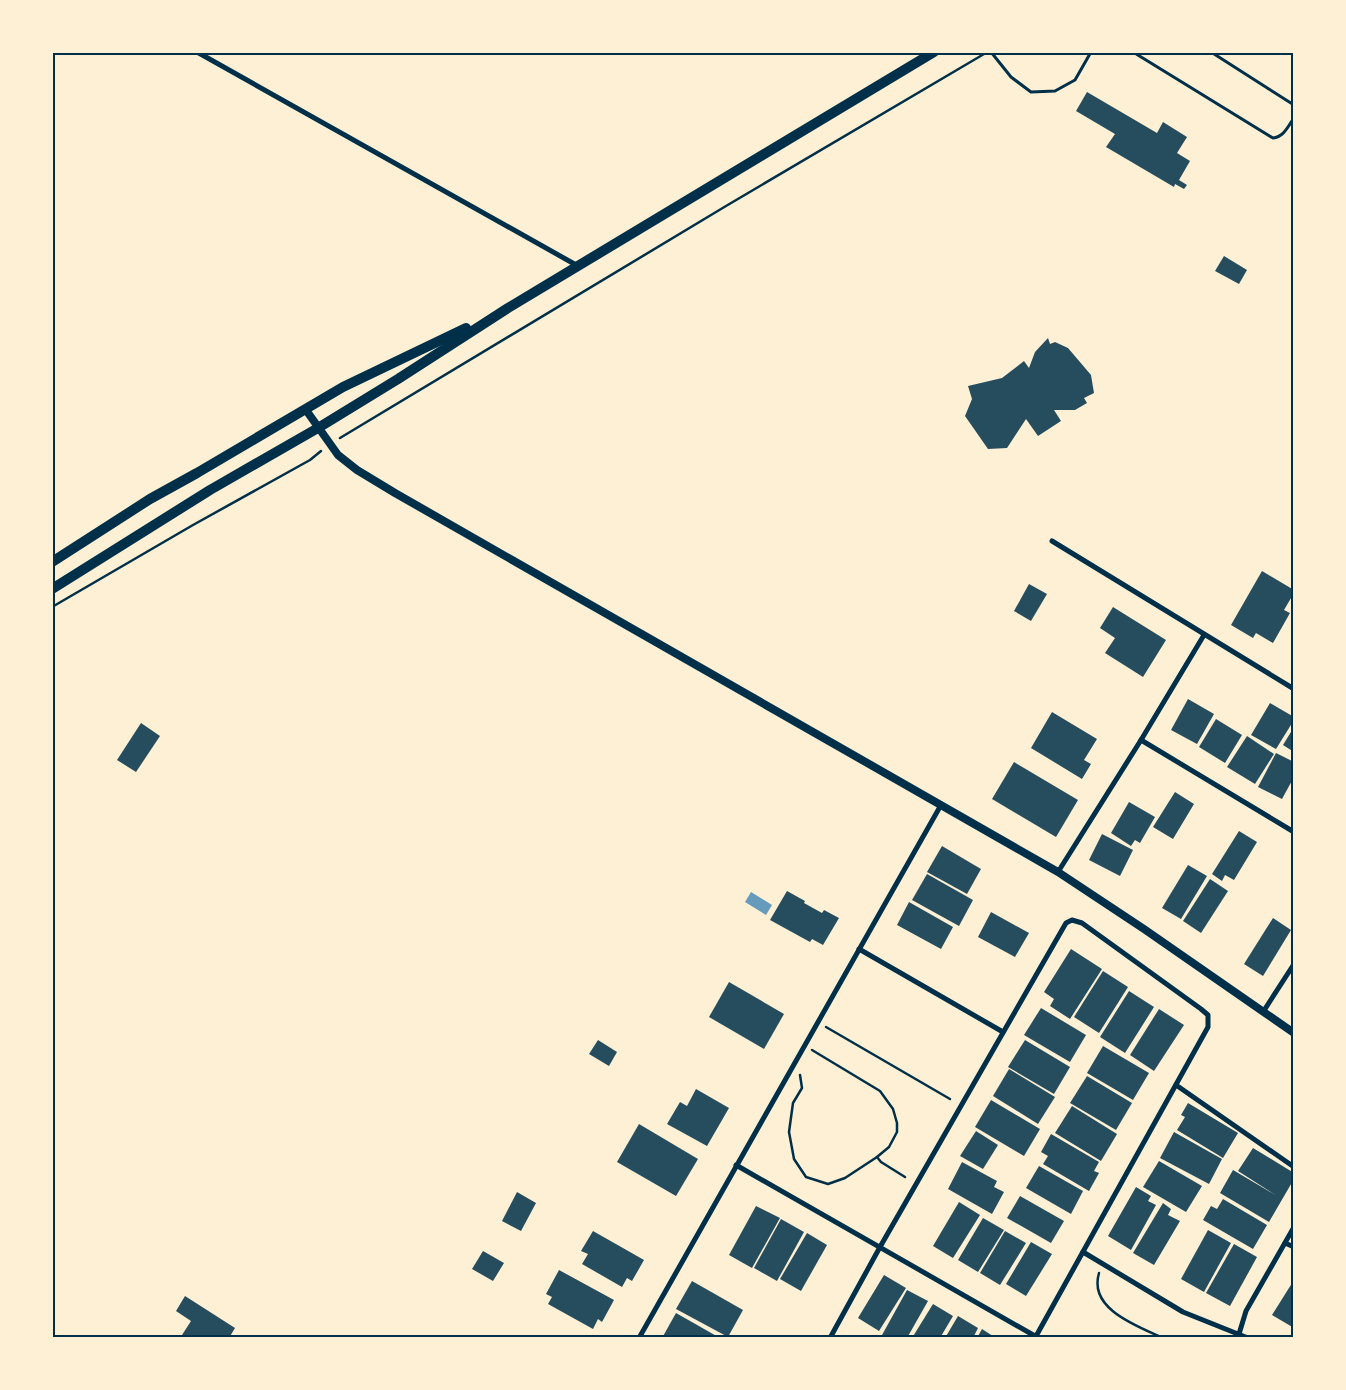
<svg xmlns="http://www.w3.org/2000/svg" width="1346" height="1390" font-family="'DM Sans',sans-serif">
  <rect width="100%" height="100%" fill="#fdf0d5"/>
  <path fill="#669bbc" d="M 751,892 L 772,905 L 766,915 L 745,902 Z"/>
  <g fill="#264d5e">
    <path d="M 1087,92 L 1157,133 L 1163,122 L 1187,137 L 1177,153 L 1190,161 L 1179,180 L 1187,185 L 1184,189 L 1175,184 L 1174,187 L 1106,147 L 1115,134 L 1076,111 Z"/>
    <path d="M 1224,256 L 1247,270 L 1239,284 L 1215,271 Z"/>
    <path d="M 1048,338 L 1050,344 L 1055,342 L 1068,348 L 1091,375 L 1094,393 L 1084,398 L 1087,403 L 1075,410 L 1054,410 L 1061,421 L 1038,436 L 1026,419 L 1007,448 L 988,449 L 965,416 L 972,399 L 968,386 L 1002,378 L 1024,361 L 1029,368 L 1035,352 Z"/>
    <path d="M 1262,571 L 1294,590 L 1294,593 L 1284,610 L 1290,613 L 1273,643 L 1256,633 L 1253,638 L 1231,625 Z"/>
    <path d="M 1029,584 L 1047,594 L 1031,621 L 1014,611 Z"/>
    <path d="M 1113,607 L 1166,640 L 1143,677 L 1105,653 L 1115,638 L 1100,628 Z"/>
    <path d="M 1188,699 L 1214,714 L 1197,744 L 1171,730 Z"/>
    <path d="M 1270,703 L 1294,717 L 1294,720 L 1276,749 L 1251,735 Z"/>
    <path d="M 1052,712 L 1097,739 L 1084,760 L 1091,764 L 1082,779 L 1031,748 Z"/>
    <path d="M 1216,719 L 1242,735 L 1225,763 L 1199,747 Z"/>
    <path d="M 141,723 L 160,736 L 136,772 L 117,760 Z"/>
    <path d="M 1294,727 L 1294,752 L 1283,745 Z"/>
    <path d="M 1247,736 L 1274,754 L 1255,784 L 1227,767 Z"/>
    <path d="M 1276,753 L 1294,762 L 1294,777 L 1282,799 L 1258,787 Z"/>
    <path d="M 1014,762 L 1078,800 L 1056,837 L 992,799 Z"/>
    <path d="M 1175,792 L 1194,804 L 1173,839 L 1153,827 Z"/>
    <path d="M 1129,802 L 1155,817 L 1140,843 L 1135,840 L 1131,846 L 1111,833 Z"/>
    <path d="M 1239,831 L 1257,842 L 1234,880 L 1225,875 L 1222,881 L 1212,874 Z"/>
    <path d="M 1102,834 L 1133,850 L 1120,876 L 1089,860 Z"/>
    <path d="M 942,846 L 981,869 L 967,894 L 927,872 Z"/>
    <path d="M 1188,865 L 1207,876 L 1181,919 L 1162,908 Z"/>
    <path d="M 927,874 L 973,900 L 959,926 L 912,900 Z"/>
    <path d="M 1210,879 L 1228,891 L 1201,933 L 1183,921 Z"/>
    <path d="M 787,891 L 805,901 L 804,903 L 822,913 L 824,910 L 839,918 L 823,945 L 812,939 L 810,942 L 770,920 Z"/>
    <path d="M 909,902 L 953,927 L 941,949 L 897,925 Z"/>
    <path d="M 991,912 L 1029,933 L 1015,957 L 978,937 Z"/>
    <path d="M 1273,918 L 1291,930 L 1263,976 L 1244,964 Z"/>
    <path d="M 1071,949 L 1102,969 L 1070,1019 L 1050,1006 L 1054,999 L 1044,992 Z"/>
    <path d="M 1103,971 L 1128,987 L 1099,1033 L 1074,1017 Z"/>
    <path d="M 729,982 L 784,1014 L 764,1049 L 709,1017 Z"/>
    <path d="M 1129,991 L 1154,1007 L 1125,1053 L 1100,1037 Z"/>
    <path d="M 1041,1008 L 1086,1035 L 1070,1062 L 1024,1035 Z"/>
    <path d="M 1159,1009 L 1184,1025 L 1154,1071 L 1130,1055 Z"/>
    <path d="M 598,1040 L 617,1052 L 609,1066 L 589,1054 Z"/>
    <path d="M 1025,1040 L 1070,1067 L 1054,1094 L 1008,1067 Z"/>
    <path d="M 1103,1046 L 1149,1073 L 1133,1100 L 1087,1073 Z"/>
    <path d="M 1009,1069 L 1055,1097 L 1038,1124 L 993,1096 Z"/>
    <path d="M 1087,1076 L 1132,1103 L 1116,1130 L 1070,1103 Z"/>
    <path d="M 696,1089 L 729,1108 L 707,1146 L 667,1124 L 680,1102 L 687,1106 Z"/>
    <path d="M 991,1100 L 1040,1129 L 1024,1156 L 975,1127 Z"/>
    <path d="M 1188,1103 L 1238,1133 L 1223,1158 L 1177,1130 L 1185,1117 L 1181,1115 Z"/>
    <path d="M 1072,1106 L 1117,1134 L 1101,1161 L 1055,1133 Z"/>
    <path d="M 639,1124 L 698,1159 L 676,1196 L 617,1162 Z"/>
    <path d="M 976,1131 L 998,1145 L 983,1169 L 960,1156 Z"/>
    <path d="M 1174,1132 L 1222,1159 L 1209,1184 L 1160,1158 Z"/>
    <path d="M 1051,1134 L 1099,1162 L 1094,1171 L 1099,1173 L 1089,1191 L 1043,1164 L 1048,1156 L 1041,1152 Z"/>
    <path d="M 1253,1148 L 1294,1173 L 1294,1179 L 1269,1222 L 1220,1193 L 1233,1170 L 1277,1196 L 1238,1171 Z"/>
    <path d="M 1159,1161 L 1202,1186 L 1186,1212 L 1143,1187 Z"/>
    <path d="M 962,1162 L 997,1181 L 994,1187 L 1004,1192 L 992,1214 L 948,1189 Z"/>
    <path d="M 1039,1166 L 1083,1191 L 1071,1214 L 1026,1188 Z"/>
    <path d="M 1136,1187 L 1151,1196 L 1148,1201 L 1156,1205 L 1131,1250 L 1108,1236 Z"/>
    <path d="M 517,1192 L 536,1203 L 521,1231 L 502,1221 Z"/>
    <path d="M 1020,1196 L 1064,1221 L 1051,1243 L 1007,1218 Z"/>
    <path d="M 1223,1199 L 1267,1225 L 1253,1249 L 1203,1220 L 1211,1206 L 1217,1209 Z"/>
    <path d="M 959,1202 L 980,1215 L 953,1258 L 933,1246 Z"/>
    <path d="M 1163,1203 L 1171,1209 L 1168,1215 L 1180,1221 L 1154,1265 L 1133,1253 Z"/>
    <path d="M 756,1206 L 780,1218 L 752,1268 L 729,1255 Z"/>
    <path d="M 983,1218 L 1004,1230 L 978,1272 L 958,1260 Z"/>
    <path d="M 781,1219 L 804,1232 L 777,1281 L 754,1268 Z"/>
    <path d="M 1208,1230 L 1231,1243 L 1204,1292 L 1181,1279 Z"/>
    <path d="M 593,1231 L 644,1260 L 632,1281 L 627,1278 L 622,1287 L 582,1264 L 588,1254 L 581,1251 Z"/>
    <path d="M 1005,1231 L 1026,1243 L 1000,1285 L 980,1273 Z"/>
    <path d="M 807,1233 L 827,1245 L 801,1291 L 780,1279 Z"/>
    <path d="M 1031,1242 L 1052,1254 L 1026,1296 L 1006,1284 Z"/>
    <path d="M 1234,1244 L 1257,1257 L 1230,1306 L 1206,1293 Z"/>
    <path d="M 483,1251 L 504,1263 L 493,1281 L 472,1269 Z"/>
    <path d="M 559,1270 L 614,1300 L 602,1322 L 598,1319 L 593,1329 L 548,1304 L 552,1297 L 546,1294 Z"/>
    <path d="M 884,1275 L 906,1288 L 879,1331 L 858,1318 Z"/>
    <path d="M 1294,1280 L 1294,1328 L 1272,1315 Z"/>
    <path d="M 692,1281 L 743,1310 L 728,1337 L 676,1309 Z"/>
    <path d="M 907,1290 L 928,1301 L 907,1338 L 886,1338 L 882,1335 Z"/>
    <path d="M 185,1296 L 235,1328 L 229,1338 L 187,1338 L 182,1335 L 191,1321 L 176,1311 Z"/>
    <path d="M 933,1304 L 953,1316 L 940,1338 L 912,1338 Z"/>
    <path d="M 676,1313 L 720,1338 L 662,1338 Z"/>
    <path d="M 958,1316 L 978,1328 L 973,1338 L 945,1338 Z"/>
    <path d="M 982,1329 L 996,1338 L 977,1338 Z"/>
  </g>
  <g fill="none" stroke-linecap="round" stroke-linejoin="round">
    <g stroke="#003049" stroke-width="2.5">
      <path d="M 340,438 L 726,206 L 984,54"/>
      <path d="M 52,607 L 193,525 L 310,460 L 321,451"/>
      <path d="M 826,1027 L 950,1099"/>
      <path d="M 812,1050 L 880,1091 L 893,1109 L 897,1123 L 897,1132 L 889,1147 L 877,1157"/>
      <path d="M 800,1075 L 802,1088 L 793,1103 L 789,1132 L 794,1159 L 806,1177 L 828,1184 L 845,1178 L 877,1157 L 881,1162 L 905,1177"/>
      <path d="M 1099,1273 C 1088,1309 1137,1326 1163,1338"/>
    </g>
    <g stroke="#003049" stroke-width="3">
      <path d="M 991,52 L 1011,77 L 1031,92 L 1055,91 L 1075,80 L 1091,52"/>
      <path d="M 1133,52 L 1273,138 C 1284,137 1288,126 1294,118"/>
      <path d="M 1211,52 L 1294,105"/>
    </g>
    <g stroke="#003049" stroke-width="5">
      <path d="M 197,52 L 578,266"/>
      <path d="M 1052,541 L 1294,689"/>
      <path d="M 1141,740 L 1294,832"/>
      <path d="M 1058,872 L 1141,740 L 1204,635"/>
      <path d="M 859,949 L 1003,1032"/>
      <path d="M 1263,1012 L 1294,964"/>
      <path d="M 1176,1085 L 1294,1167"/>
      <path d="M 736,1165 L 1035,1336"/>
      <path d="M 1285,1243 L 1294,1247"/>
      <path d="M 1083,1252 L 1183,1312 L 1248,1338"/>
      <path d="M 1239,1334 L 1246,1311 L 1294,1227"/>
      <path d="M 639,1338 L 941,805"/>
      <path d="M 830,1338 L 880,1247 L 1066,923 L 1072,920 L 1082,923 L 1201,1009 L 1208,1015 L 1208,1027 L 1035,1338"/>
    </g>
    <path stroke="#003049" stroke-width="8" d="M 306,410 L 338,455 L 357,470 L 395,493 L 1058,872 L 1144,929 L 1294,1033"/>
    <g stroke="#003049" stroke-width="10">
      <path d="M 52,562 L 150,499 L 197,473 L 343,387 L 466,328"/>
      <path d="M 52,589 L 210,490 L 318,428 L 398,379 L 508,308 L 934,52"/>
    </g>
  </g>
  <rect width="1346" height="1390" fill="none" stroke="#fdf0d5" stroke-width="108"/>
  <rect x="54" y="54" width="1238" height="1282" fill="none" stroke="#003049" stroke-width="2"/>
</svg>
